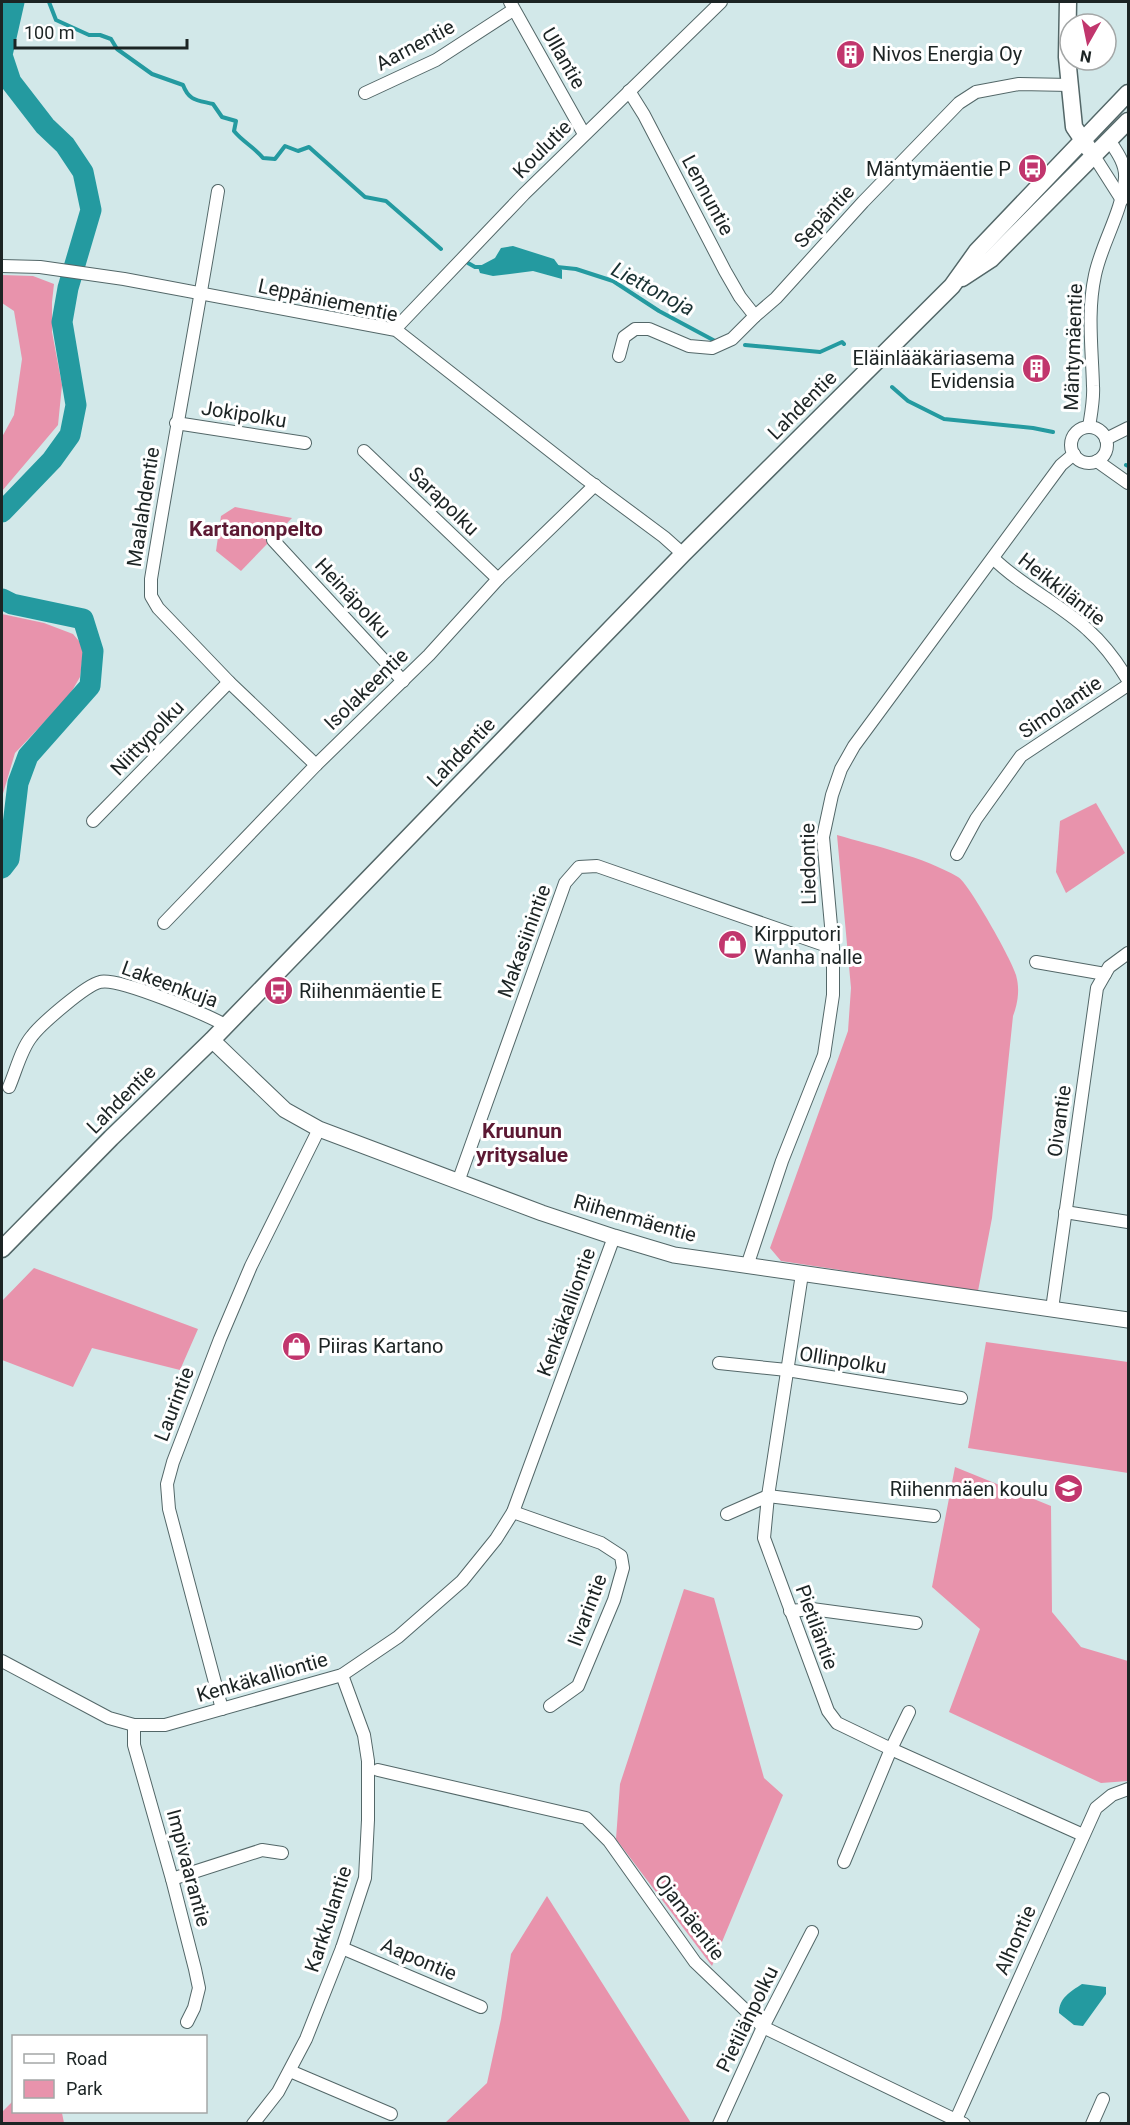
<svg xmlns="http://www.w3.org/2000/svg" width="1130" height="2125" font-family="Roboto,sans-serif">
  <rect width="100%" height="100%" fill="#d2e8e9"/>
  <g fill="#e893ac">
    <path d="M 2,275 L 33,276 L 54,284 L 52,302 L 52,332 L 62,385 L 58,425 L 2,491 L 2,437 L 14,415 L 22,359 L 14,311 L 2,303 Z"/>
    <path d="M 235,507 L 292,518 L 241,571 L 216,551 L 221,516 Z"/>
    <path d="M 2,614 L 44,623 L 73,634 L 84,647 L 80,677 L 69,696 L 15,753 L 2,797 Z"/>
    <path d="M 1096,803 L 1125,853 L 1066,893 L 1056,872 L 1060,821 Z"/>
    <path d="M 837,835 C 875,846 924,857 958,877 C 968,882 1013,962 1016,975 C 1020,989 1018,1003 1013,1016 L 992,1218 L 978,1291 L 781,1261 L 770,1248 L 848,1031 L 851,988 Z"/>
    <path d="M 34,1268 L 198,1329 L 180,1370 L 92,1348 L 73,1387 L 2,1360 L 2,1301 Z"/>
    <path d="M 986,1342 L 1128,1362 L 1128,1473 L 968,1448 Z"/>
    <path d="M 955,1467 L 1051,1506 L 1052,1612 L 1081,1647 L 1128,1661 L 1128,1781 L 1101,1783 L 949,1712 L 980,1629 L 932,1587 Z"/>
    <path d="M 684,1589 L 714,1598 L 764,1778 L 783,1795 L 712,1966 L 616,1839 L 620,1784 Z"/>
    <path d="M 547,1896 L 691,2123 L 445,2123 L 487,2083 L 501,2019 L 511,1954 Z"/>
    <path d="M 13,2101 L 14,2112 L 59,2112 L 62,2113 L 64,2123 L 2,2123 L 2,2112 Z"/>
  </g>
  <g fill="#249aa0">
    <path d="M 513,246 L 554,259 L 562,270 L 562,279 L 533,271 L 493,276 L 480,273 L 478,267 L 495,258 L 501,248 Z"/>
    <path d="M 1082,1984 L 1106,1987 L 1106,1994 L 1083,2026 L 1074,2025 L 1059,2013 C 1059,1998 1070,1992 1082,1984 Z"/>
  </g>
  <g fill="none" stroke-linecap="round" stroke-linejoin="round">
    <g stroke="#249aa0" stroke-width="4">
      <path d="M 49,2 L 56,20 L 89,35 L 100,35 L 111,39 L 117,49 L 152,74 L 183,85 C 189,101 197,100 213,104 L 222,117 L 236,121 L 234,131 C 243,142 254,147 263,158 L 275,159 L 285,146 L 298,151 L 309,147 L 365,197 L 386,201 L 441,249"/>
      <path d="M 468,263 L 475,267 L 483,267"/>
      <path d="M 557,267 L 576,269 L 613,281 L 659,311 L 715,341"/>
      <path d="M 745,345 L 820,352 L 842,342 L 844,344"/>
      <path d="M 892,387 L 908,401 L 944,419 L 1033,428 L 1053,432"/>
      <path d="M 1126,465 L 1128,466"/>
    </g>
    <g stroke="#249aa0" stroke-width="21">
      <path d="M 2,512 L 52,460 L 70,435 L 76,405 L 62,322 L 68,288 L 91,210 L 83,172 L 65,145 L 45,126 L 11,82 L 2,55 L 14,2"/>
      <path d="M 2,599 L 12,604 L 83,619 L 93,651 L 90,686 L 28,756 L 18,783 L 9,859 L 2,868"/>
    </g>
    <defs>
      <g id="minor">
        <path d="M 510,2 L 584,134"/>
        <path d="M 629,91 L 644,115 L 725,271 L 740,297 L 755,316"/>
        <path d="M 365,93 L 436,60 L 513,10"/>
        <path d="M 1094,156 L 1122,200"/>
        <path d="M 218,191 C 197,320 172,449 151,579 L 151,596 L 158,608 L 229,682 L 316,765"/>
        <path d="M 2,266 L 40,267 L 124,279 L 396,330 L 586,479 L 664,537 L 683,554"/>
        <path d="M 396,330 L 398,326 L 524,194 L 721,2"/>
        <path d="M 619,356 L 624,337 L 635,329 L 649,329 L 689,346 L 712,348 L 732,339 L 755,316 L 776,298 L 863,202 L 959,103 L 976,92 L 1019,84 L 1070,85"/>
        <path d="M 176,423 L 305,443"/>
        <path d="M 1089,427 C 1091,414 1094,399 1093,386 C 1092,348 1087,312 1095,275 C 1102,242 1122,213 1125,178 C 1126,164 1117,152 1109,140"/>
        <circle cx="1089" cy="445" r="18"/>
        <path d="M 1106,439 L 1128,428"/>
        <path d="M 364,451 L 498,579"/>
        <path d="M 1097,461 L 1128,483"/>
        <path d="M 273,540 L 403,681"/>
        <path d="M 993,558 C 1021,586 1059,603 1088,630 C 1105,645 1117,662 1128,680"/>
        <path d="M 93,821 L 229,682"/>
        <path d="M 957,854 L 976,819 L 1021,756 L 1128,685"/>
        <path d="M 164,923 L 316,765 L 429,655 L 498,579 L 595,485"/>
        <path d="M 1036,962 L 1105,974"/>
        <path d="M 9,1087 C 16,1071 21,1049 32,1036 C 41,1024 86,985 100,982 C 118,977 207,1015 225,1025"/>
        <path d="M 458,1182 L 565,883 L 579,867 L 597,866 L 833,948"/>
        <path d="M 1065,1212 L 1128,1222"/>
        <path d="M 747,1266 L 782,1161 L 824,1055 L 833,995 L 833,948 L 823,837 L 832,795 L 841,769 L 854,746 L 1061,465 L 1074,454"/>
        <path d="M 802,1274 L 768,1496 L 764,1538 L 828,1711 L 837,1723 L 891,1749 L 1083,1835"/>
        <path d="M 1052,1309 L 1097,988 L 1109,967 L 1128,953"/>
        <path d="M 719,1363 L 787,1370 L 961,1398"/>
        <path d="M 513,1512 L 601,1543 L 621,1556 L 623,1568 L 614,1600 L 578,1686 L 550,1706"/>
        <path d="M 727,1514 L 768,1496 L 934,1516"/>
        <path d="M 790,1611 L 812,1609 L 916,1623"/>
        <path d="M 2,1661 L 109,1718 L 134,1725 L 165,1725 L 342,1675 L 398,1637 L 462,1581 L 496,1539 L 513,1512 L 614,1237"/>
        <path d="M 222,1709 L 169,1509 L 167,1484 L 173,1462 L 220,1339 L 251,1266 L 319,1129"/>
        <path d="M 134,1725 L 134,1745 L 172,1879 L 195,1969 L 199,1988 L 194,2008 L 187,2022"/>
        <path d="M 378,1770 L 586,1818 L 609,1841 L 695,1962 L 763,2027 L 964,2124"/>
        <path d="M 844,1862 L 891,1749 L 909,1712"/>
        <path d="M 172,1879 L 262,1850 L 282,1853"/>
        <path d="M 342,1948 L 481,2007"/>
        <path d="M 290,2071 L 391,2114"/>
        <path d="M 253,2124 L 278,2092 L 306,2039 L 342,1948 L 365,1878 L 368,1820 L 368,1761 L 364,1735 L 342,1675"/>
        <path d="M 719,2124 L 763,2027 L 812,1932"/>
        <path d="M 954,2124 L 1096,1808 L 1112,1795 L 1128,1789"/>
        <path d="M 1092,2124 L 1103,2099"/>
      </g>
      <path id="tertiary" d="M 212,1040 L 285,1110 L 319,1129 L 542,1213 L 614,1237 L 674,1255 L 1128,1320"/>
      <g id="secondary">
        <path d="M 1068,2 L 1067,57 L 1074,127 L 1089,149"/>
        <path d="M 962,278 L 991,259 L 1128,121"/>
        <path d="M 2,1249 L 111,1138 L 212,1040 L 683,554 L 952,286 L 977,251 L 1128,93"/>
      </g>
    </defs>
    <use href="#minor" stroke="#536768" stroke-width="14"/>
    <use href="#tertiary" stroke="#536768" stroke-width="17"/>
    <use href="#secondary" stroke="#536768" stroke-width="19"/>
    <use href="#minor" stroke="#fff" stroke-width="12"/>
    <use href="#tertiary" stroke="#fff" stroke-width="15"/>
    <use href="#secondary" stroke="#fff" stroke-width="16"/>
  </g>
  <defs>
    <symbol id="building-disc" viewBox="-11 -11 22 22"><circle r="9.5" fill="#c1366d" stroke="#fff"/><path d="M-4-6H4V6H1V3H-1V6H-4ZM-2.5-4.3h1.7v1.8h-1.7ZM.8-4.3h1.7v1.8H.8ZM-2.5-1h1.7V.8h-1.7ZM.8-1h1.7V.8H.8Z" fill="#fff"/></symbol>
    <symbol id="bus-disc" viewBox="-11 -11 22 22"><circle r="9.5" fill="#c1366d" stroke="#fff"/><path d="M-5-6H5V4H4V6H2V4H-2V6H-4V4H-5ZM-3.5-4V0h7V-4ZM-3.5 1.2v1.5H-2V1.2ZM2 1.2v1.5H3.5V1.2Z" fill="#fff"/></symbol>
    <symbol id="shop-disc" viewBox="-11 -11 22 22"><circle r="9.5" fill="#c1366d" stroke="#fff"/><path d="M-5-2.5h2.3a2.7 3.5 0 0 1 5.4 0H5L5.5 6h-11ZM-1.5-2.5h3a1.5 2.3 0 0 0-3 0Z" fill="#fff"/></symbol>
    <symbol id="school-disc" viewBox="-11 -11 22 22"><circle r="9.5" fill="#c1366d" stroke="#fff"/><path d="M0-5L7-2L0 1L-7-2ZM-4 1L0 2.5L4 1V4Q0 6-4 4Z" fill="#fff"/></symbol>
  </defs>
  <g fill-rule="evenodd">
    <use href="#building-disc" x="834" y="38" width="33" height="33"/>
    <use href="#bus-disc" x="1016" y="152" width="33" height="33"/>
    <use href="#building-disc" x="1020" y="352" width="33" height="33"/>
    <use href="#shop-disc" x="716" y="928" width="33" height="33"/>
    <use href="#bus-disc" x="262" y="974" width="33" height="33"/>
    <use href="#shop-disc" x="280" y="1330" width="33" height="33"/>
    <use href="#school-disc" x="1052" y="1472" width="33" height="33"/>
  </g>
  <g text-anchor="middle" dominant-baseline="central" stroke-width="6" stroke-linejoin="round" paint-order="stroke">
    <g font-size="20" fill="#1c2424" stroke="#fff">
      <text transform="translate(415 45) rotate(-28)">Aarnentie</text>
      <text transform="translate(564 58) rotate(60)">Ullantie</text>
      <text transform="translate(542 149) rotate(-45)">Koulutie</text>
      <text transform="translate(708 195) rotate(62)">Lennuntie</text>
      <text transform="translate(824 216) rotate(-47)">Sepäntie</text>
      <text transform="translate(328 300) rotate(12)">Leppäniementie</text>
      <text transform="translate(1073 347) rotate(-88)">Mäntymäentie</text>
      <text transform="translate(802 405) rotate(-45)">Lahdentie</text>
      <text transform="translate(244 414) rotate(9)">Jokipolku</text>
      <text transform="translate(444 501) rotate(44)">Sarapolku</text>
      <text transform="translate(143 507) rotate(-81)">Maalahdentie</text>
      <text transform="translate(1062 589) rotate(38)">Heikkiläntie</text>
      <text transform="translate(353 598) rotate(47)">Heinäpolku</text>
      <text transform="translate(366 689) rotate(-44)">Isolakeentie</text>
      <text transform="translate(1060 707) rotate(-34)">Simolantie</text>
      <text transform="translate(147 738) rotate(-46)">Niittypolku</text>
      <text transform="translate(461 752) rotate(-46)">Lahdentie</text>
      <text transform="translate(808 864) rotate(-91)">Liedontie</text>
      <text transform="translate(524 941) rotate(-70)">Makasiinintie</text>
      <text transform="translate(170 984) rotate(20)">Lakeenkuja</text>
      <text transform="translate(121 1099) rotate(-45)">Lahdentie</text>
      <text transform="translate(1059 1121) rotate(-82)">Oivantie</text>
      <text transform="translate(635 1218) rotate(16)">Riihenmäentie</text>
      <text transform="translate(566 1312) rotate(-70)">Kenkäkalliontie</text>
      <text transform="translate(843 1360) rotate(9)">Ollinpolku</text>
      <text transform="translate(174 1404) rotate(-69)">Laurintie</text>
      <text transform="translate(587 1610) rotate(-69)">Iivarintie</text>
      <text transform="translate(817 1627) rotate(70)">Pietiläntie</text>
      <text transform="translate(262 1677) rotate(-16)">Kenkäkalliontie</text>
      <text transform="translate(189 1868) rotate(75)">Impivaarantie</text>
      <text transform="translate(690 1917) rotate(53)">Ojamäentie</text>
      <text transform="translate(328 1919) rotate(-72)">Karkkulantie</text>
      <text transform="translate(1015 1940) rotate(-66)">Alhontie</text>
      <text transform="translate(419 1959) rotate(23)">Aapontie</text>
      <text transform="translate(747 2019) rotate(-64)">Pietilänpolku</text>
    </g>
    <g font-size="20" fill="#1c2424" stroke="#fff" text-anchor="start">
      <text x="872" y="54">Nivos Energia Oy</text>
      <text x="1011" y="169" text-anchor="end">Mäntymäentie P</text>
      <text x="1015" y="358" text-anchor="end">Eläinlääkäriasema<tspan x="1015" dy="23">Evidensia</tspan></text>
      <text x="754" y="934">Kirpputori<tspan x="754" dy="23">Wanha nalle</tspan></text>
      <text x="299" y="991">Riihenmäentie E</text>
      <text x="318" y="1346">Piiras Kartano</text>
      <text x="1048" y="1489" text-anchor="end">Riihenmäen koulu</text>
    </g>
    <g font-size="21" font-style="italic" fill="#183132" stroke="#fff">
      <text transform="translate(653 289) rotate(28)">Liettonoja</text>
    </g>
    <g font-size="21" font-weight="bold" fill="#5c1933" stroke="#fff">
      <text x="256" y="529">Kartanonpelto</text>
      <text x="522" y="1131">Kruunun<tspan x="522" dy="24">yritysalue</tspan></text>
    </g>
  </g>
  <rect width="1130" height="2125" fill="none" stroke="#1c2424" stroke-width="6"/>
  <rect x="12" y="2035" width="195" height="78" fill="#ffffff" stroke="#a4a7a7" stroke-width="1.5"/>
  <rect x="24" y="2054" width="30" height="9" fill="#ffffff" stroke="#a4a7a7" stroke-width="1.5"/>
  <text x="66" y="2065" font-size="18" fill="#1c2424">Road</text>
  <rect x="24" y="2080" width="30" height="18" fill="#e893ac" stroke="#a4a7a7" stroke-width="1.5"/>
  <text x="66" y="2095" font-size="18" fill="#1c2424">Park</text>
  <g transform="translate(1088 42) rotate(189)"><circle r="28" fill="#ffffff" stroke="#a4a7a7" stroke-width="1.5"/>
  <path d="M0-4.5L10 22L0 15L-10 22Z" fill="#c1366d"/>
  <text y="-9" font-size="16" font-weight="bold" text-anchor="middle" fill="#1c2424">N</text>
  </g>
  <path d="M15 39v9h172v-9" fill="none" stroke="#1c2424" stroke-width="3"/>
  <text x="24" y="39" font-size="18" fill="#1c2424" stroke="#ffffff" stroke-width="4.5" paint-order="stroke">100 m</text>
</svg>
